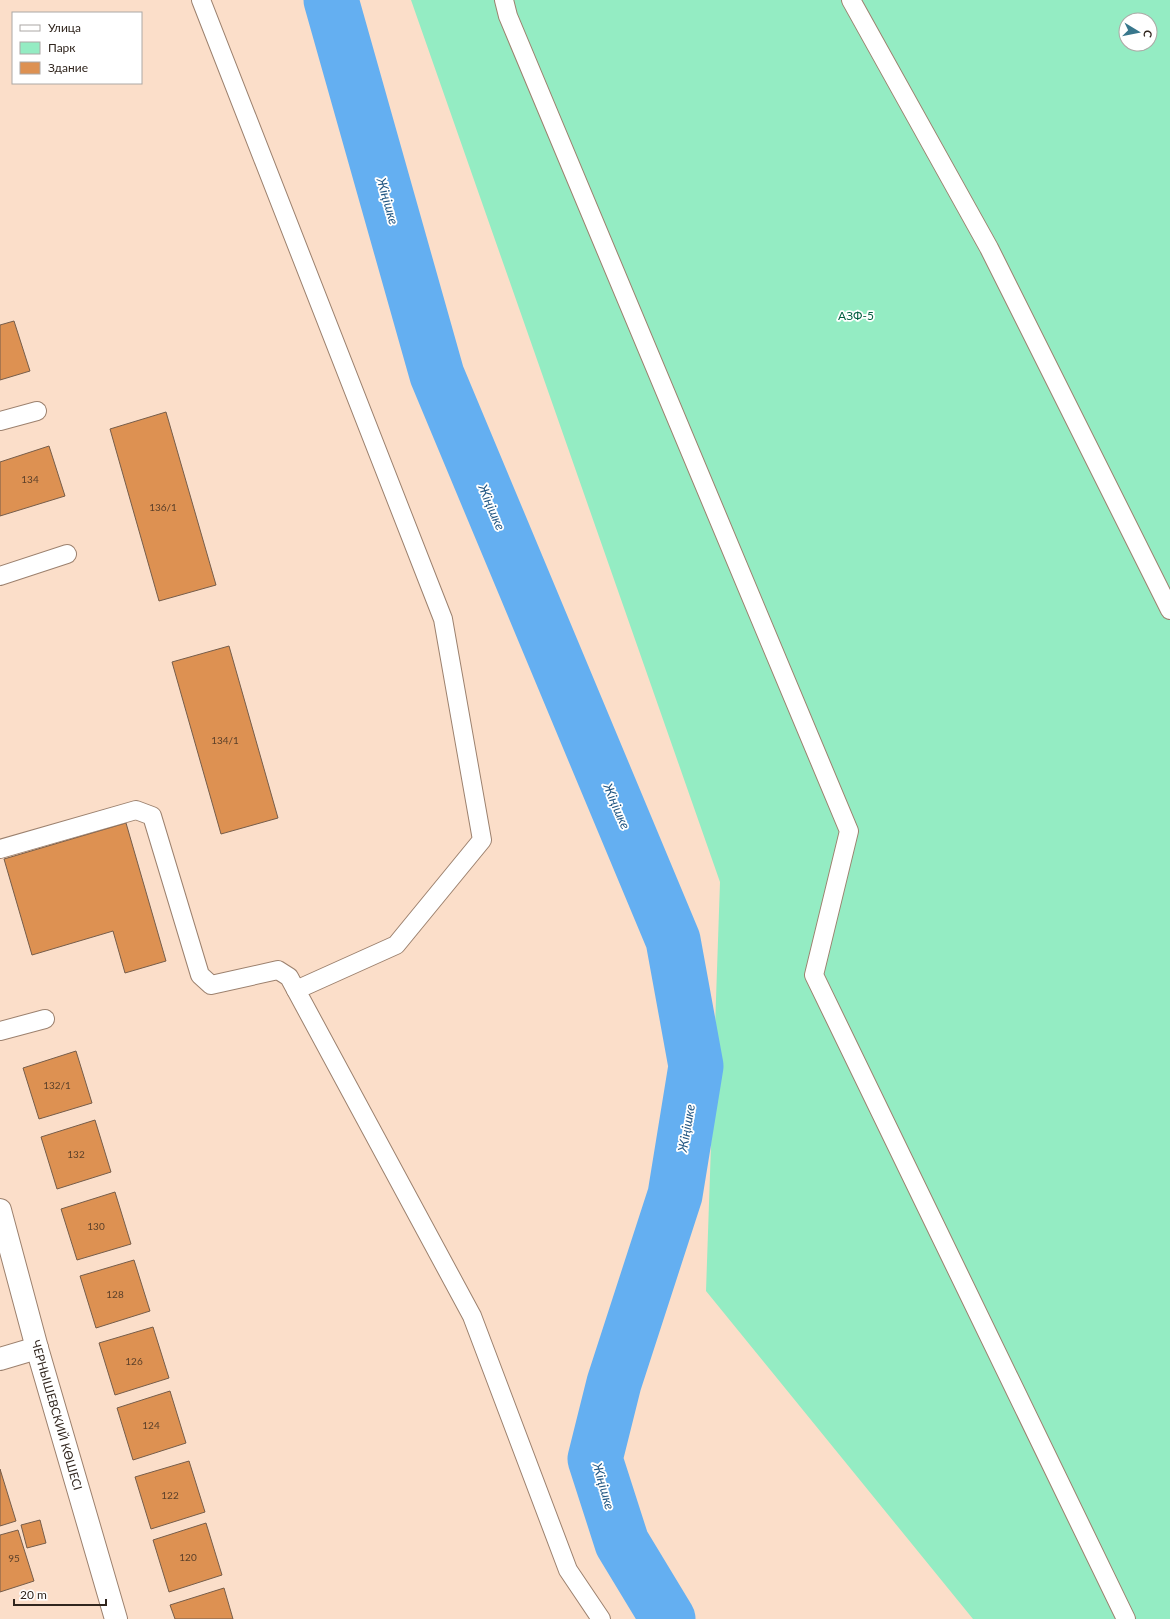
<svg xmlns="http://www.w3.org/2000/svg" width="1170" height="1619" font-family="Lato,sans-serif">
  <rect width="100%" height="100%" fill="#fbdec9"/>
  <path fill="#94ecc3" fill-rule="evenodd" d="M 411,0 L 1170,0 L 1170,1619 L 973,1619 L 706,1291 L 720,882 ZM 1126,20 L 1150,20 L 1150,44 L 1126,44 Z"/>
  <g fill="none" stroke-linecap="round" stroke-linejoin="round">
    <path stroke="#64aff1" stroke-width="55" d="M 331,0 L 437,375 L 673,940 L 696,1066 L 675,1195 L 614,1383 L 595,1459 L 622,1543 L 668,1619"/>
  </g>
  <g fill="#dd9152" stroke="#765d4a">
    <path d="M 14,321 L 30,371 L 0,380 L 0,325 Z"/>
    <path d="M 166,412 L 216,585 L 159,601 L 110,429 Z"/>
    <path d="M 49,446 L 65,496 L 0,516 L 0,462 Z"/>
    <path d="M 229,646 L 278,818 L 221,834 L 172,662 Z"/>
    <path d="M 126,823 L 166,961 L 125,973 L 113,931 L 32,955 L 4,859 Z"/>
    <path d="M 76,1051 L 92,1103 L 39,1119 L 23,1068 Z"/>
    <path d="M 95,1120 L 111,1172 L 57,1189 L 41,1137 Z"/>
    <path d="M 115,1192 L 131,1244 L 77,1260 L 61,1209 Z"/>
    <path d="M 134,1260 L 150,1311 L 96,1328 L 80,1276 Z"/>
    <path d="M 153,1327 L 169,1378 L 115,1395 L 99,1343 Z"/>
    <path d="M 170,1391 L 186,1443 L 133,1460 L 117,1408 Z"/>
    <path d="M 189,1461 L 205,1512 L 151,1529 L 135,1477 Z"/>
    <path d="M 0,1469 L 16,1521 L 0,1526 Z"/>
    <path d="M 40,1520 L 46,1543 L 27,1548 L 21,1525 Z"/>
    <path d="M 206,1523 L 222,1575 L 169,1592 L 153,1540 Z"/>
    <path d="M 18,1530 L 34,1581 L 0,1592 L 0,1535 Z"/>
    <path d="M 224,1588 L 233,1619 L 175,1619 L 170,1605 Z"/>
  </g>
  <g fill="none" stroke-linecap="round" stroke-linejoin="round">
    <defs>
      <g id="lane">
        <path d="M 201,0 L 443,619 L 482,840 L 396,945 L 296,990 L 472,1316 L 568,1570 L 601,1619"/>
        <path d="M 504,0 L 508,16 L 849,831 L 814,975 L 1126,1619"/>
        <path d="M 851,0 L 989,248 L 1170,610"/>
        <path d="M 0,421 L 37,411"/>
        <path d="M 0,576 L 67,554"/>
        <path d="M 0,849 L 136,810 L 152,816 L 200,975 L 211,985 L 278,970 L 289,977 L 296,990"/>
        <path d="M 0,1031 L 45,1019"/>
      </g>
      <path id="street" d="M 0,1359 L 37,1348"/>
      <path id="secondary" d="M 0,1210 L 37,1348 L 116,1619"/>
    </defs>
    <use href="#lane" stroke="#9c816e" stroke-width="20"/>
    <use href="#street" stroke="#9c816e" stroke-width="24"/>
    <use href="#secondary" stroke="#9c816e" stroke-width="24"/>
    <use href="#lane" stroke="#fff" stroke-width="18"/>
    <use href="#street" stroke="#fff" stroke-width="22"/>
    <use href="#secondary" stroke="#fff" stroke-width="22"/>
  </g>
  <g text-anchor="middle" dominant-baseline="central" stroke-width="3.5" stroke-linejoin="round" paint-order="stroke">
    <g font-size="10" fill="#5b402a">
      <text x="30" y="479">134</text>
      <text x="163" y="507">136/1</text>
      <text x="225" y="740">134/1</text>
      <text x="57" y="1085">132/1</text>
      <text x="76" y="1154">132</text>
      <text x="96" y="1226">130</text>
      <text x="115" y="1294">128</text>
      <text x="134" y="1361">126</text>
      <text x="151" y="1425">124</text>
      <text x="170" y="1495">122</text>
      <text x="188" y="1557">120</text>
      <text x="14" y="1558">95</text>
    </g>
    <g font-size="12" fill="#045f41" stroke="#fff">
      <text x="856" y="315">АЗФ-5</text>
    </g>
    <g font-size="12" fill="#30251d" stroke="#fff">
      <text transform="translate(57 1415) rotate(74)">ЧЕРНЫШЕВСКИЙ КӨШЕСІ</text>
    </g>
    <g font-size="13" font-style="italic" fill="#225783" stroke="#fff">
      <text transform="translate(388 201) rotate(74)">Жіңішке</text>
      <text transform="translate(492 507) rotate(67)">Жіңішке</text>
      <text transform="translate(617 806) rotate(67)">Жіңішке</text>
      <text transform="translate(686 1128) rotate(-80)">Жіңішке</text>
      <text transform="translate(604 1486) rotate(74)">Жіңішке</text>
    </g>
  </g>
  <rect x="12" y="12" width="130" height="72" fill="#ffffff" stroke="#aca8a5"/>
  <rect x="20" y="25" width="20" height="6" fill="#ffffff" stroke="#aca8a5"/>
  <text x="48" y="32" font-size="12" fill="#30251d">Улица</text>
  <rect x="20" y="42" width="20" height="12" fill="#94ecc3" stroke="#aca8a5"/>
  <text x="48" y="52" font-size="12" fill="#30251d">Парк</text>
  <rect x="20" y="62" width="20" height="12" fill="#dd9152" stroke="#aca8a5"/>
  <text x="48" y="72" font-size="12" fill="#30251d">Здание</text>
  <g transform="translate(1138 32) rotate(100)"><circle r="19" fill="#ffffff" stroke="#aca8a5"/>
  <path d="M0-3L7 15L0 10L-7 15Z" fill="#38778c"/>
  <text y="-6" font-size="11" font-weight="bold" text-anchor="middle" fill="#30251d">С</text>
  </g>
  <path d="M14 1599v6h92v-6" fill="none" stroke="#30251d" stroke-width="2"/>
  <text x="20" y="1599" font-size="12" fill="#30251d" stroke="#ffffff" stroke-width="3" paint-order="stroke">20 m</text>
</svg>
